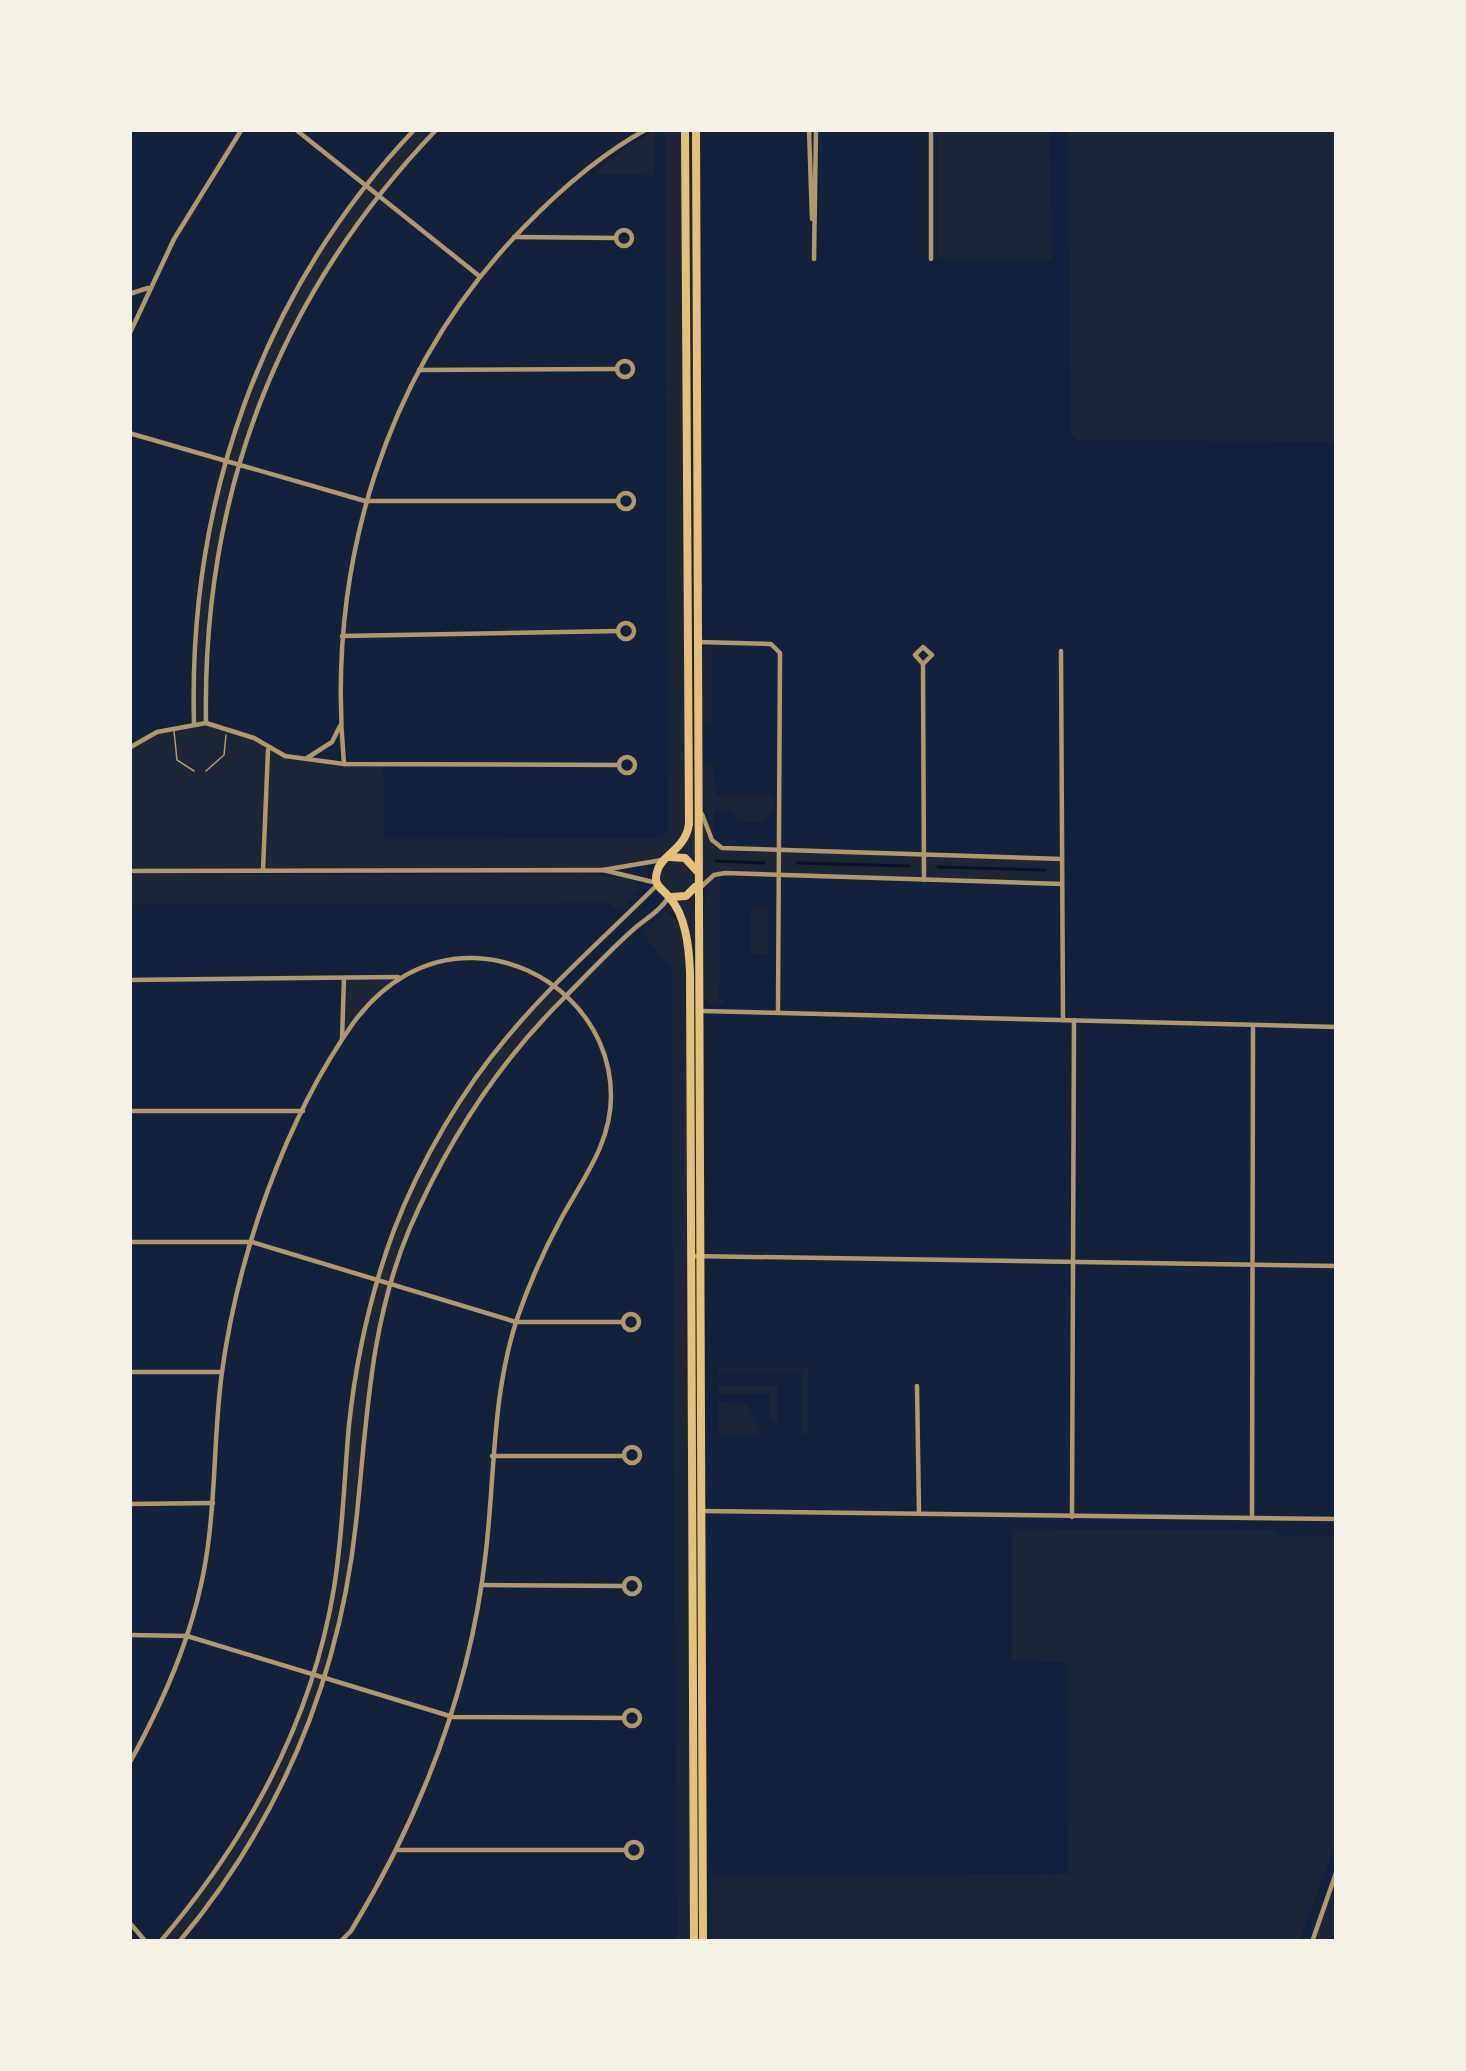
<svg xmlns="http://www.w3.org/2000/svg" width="1466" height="2071" font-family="'PT Sans Narrow',sans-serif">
  <rect width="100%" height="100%" fill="#14213d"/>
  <g fill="#1d2539">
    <path d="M 415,129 L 437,129 C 408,161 379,193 353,228 C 279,330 230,459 213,585 C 206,631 207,677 206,723 L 236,731 L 301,759 L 383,764 L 385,839 L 659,838 L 668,831 L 665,129 L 696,129 L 699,803 L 708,832 L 722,848 L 1062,859 L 1062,884 L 719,874 L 697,892 L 703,1942 L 694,1942 L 690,972 L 681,921 L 657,883 L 664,860 L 603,870 L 129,871 L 129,748 L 157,732 L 193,723 C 189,544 235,368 339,221 C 361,189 390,159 415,129 Z"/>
    <path d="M 937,129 L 1050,129 L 1052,259 L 938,259 Z"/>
    <path d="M 1068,129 L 1337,129 L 1337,442 L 1078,440 L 1070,434 Z"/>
    <path d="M 655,130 L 654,175 L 594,174 L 609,160 Z"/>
    <path d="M 712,646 L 713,727 L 702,723 L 702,648 Z"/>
    <path d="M 713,762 L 717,796 L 767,795 L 775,798 L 773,811 L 762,822 L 736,821 L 733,813 L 714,809 L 714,837 L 705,810 L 702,766 Z"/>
    <path d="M 583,874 L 632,879 L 641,888 L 619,912 L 610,903 L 129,905 L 129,875 Z"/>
    <path d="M 721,876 L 719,999 L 724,1000 L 724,1004 L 712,1005 L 703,996 L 704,903 L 713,880 Z"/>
    <path d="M 751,907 L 768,907 L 768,955 L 750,954 Z"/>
    <path d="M 666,911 L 679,923 L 687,959 L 691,1942 L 677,1942 L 671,967 L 642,933 Z"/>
    <path d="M 398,977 L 356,1021 L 342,1042 L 344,978 Z"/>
    <path d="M 556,986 L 568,994 L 517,1045 L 489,1083 L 460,1130 L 408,1234 L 373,1351 L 347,1594 L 326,1681 L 278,1795 L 254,1839 L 179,1942 L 160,1942 C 219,1870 269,1797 302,1710 C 337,1617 338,1519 349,1422 C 370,1252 437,1110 556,986 Z"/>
    <path d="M 718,1368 L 808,1368 L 808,1435 L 802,1435 L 802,1372 L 722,1372 L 718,1377 Z"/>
    <path d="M 718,1386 L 778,1386 L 778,1425 L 770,1421 L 770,1394 L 718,1394 Z"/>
    <path d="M 718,1402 L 746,1404 L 763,1435 L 718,1435 Z"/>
    <path d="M 1012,1529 L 1276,1530 L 1277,1536 L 1337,1536 L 1337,1840 L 1299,1942 L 712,1942 L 711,1876 L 1068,1874 L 1067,1662 L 1012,1661 Z"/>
    <path d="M 1337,1870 L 1337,1942 L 1312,1942 Z"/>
  </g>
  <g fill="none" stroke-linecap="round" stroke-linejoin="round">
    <g stroke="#0b132b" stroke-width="3">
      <path d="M 716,861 L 764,863"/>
      <path d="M 797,863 L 909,866"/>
      <path d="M 938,867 L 1045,870"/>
    </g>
    <g stroke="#b1986c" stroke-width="1.5">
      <path d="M 174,731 L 177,760 L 194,771"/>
      <path d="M 206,771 L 224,755 L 226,735"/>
    </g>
    <g stroke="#b1986c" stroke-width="4.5">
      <path d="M 295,129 L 478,275"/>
      <path d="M 809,129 L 812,219"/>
      <path d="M 931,129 L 931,259"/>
      <circle cx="624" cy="238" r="8"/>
      <path d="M 514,237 L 616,238"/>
      <path d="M 814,259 L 816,129"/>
      <path d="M 129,294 L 148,288"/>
      <path d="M 129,335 L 174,239 L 242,129"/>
      <circle cx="625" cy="369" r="8"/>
      <path d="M 419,370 L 617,369"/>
      <path d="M 129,433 L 365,501 L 618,501"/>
      <circle cx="626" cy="501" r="8"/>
      <circle cx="626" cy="631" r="8"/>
      <path d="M 342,636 L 618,631"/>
      <path d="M 698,642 L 771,644 L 780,653 L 778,1011"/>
      <path d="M 1061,651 L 1063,1020"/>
      <path d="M 923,664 L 932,655 L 923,647 L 915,655 L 923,664 L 924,880"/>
      <path d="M 194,723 C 188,502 261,291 415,129"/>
      <path d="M 206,723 C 202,494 278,295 437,129"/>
      <path d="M 129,748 L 157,732 L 206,723 L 254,738 L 285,756 L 344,764 L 619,765"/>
      <circle cx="627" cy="765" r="8"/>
      <path d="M 307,758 L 332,742 L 340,726"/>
      <path d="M 344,764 C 326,566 384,370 525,226 C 561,189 601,154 647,129"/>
      <path d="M 702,814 L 712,840 L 722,848 L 1062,859"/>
      <path d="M 263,870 L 268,750"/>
      <path d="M 603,870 L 662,860"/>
      <path d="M 129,871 L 603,870 L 657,883"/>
      <path d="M 701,887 L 714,875 L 725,873 L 1062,884"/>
      <path d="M 129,980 L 398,977"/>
      <path d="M 702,1011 L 1337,1027"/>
      <path d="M 342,1039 L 344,978"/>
      <path d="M 129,1111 L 303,1111"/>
      <path d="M 129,1242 L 252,1242 L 516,1322 L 622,1322"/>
      <path d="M 691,1256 L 1337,1266"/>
      <circle cx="631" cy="1322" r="8"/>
      <path d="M 129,1372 L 219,1372"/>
      <path d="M 917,1386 L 919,1513"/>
      <circle cx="632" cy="1455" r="8"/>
      <path d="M 492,1456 L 624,1456"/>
      <path d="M 129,1504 L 213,1503"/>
      <path d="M 701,1511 L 1337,1519"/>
      <path d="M 1072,1517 L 1074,1020"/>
      <path d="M 1252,1518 L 1253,1026"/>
      <circle cx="632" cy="1586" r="8"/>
      <path d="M 482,1585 L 624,1586"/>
      <path d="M 129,1635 L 187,1636 L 453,1717 L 624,1718"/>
      <circle cx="632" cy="1718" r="8"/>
      <path d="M 129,1764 C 167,1695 198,1623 208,1545 C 216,1488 214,1430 222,1372 C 238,1255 285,1119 354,1022 C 383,983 425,956 475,958 C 548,961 611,1021 611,1096 C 611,1143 584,1177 562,1217 C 544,1250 529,1284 517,1319 C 492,1395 495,1473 486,1551 C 471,1688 422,1814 351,1931 L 340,1942"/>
      <circle cx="634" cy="1850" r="8"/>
      <path d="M 398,1850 L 626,1850"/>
      <path d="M 129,1922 L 146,1942"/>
      <path d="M 160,1942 C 247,1840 312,1721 334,1588 C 343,1533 344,1479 349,1425 C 356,1359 371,1292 394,1230 C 420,1162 462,1090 509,1035 C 553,982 607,935 656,886"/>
      <path d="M 179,1942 C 280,1821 339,1680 356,1523 C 367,1422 369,1326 409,1230 C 447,1142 496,1065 564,998 C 587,975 611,949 635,928 C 647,918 660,911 668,898"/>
      <path d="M 1312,1942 L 1337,1870"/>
    </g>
    <g stroke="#e5c07b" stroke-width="8">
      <path d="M 685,129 L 689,824 C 685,851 661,854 657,872 C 653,886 662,888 669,897 C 686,915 689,948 690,972 L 694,1942"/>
      <path d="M 696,129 L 703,1942"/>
      <path d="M 670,857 L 685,858 L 697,871"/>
      <path d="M 671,897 L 686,896 L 695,887"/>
    </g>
  </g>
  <rect width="1466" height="2071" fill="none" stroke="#f6f1e7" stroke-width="264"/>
</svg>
